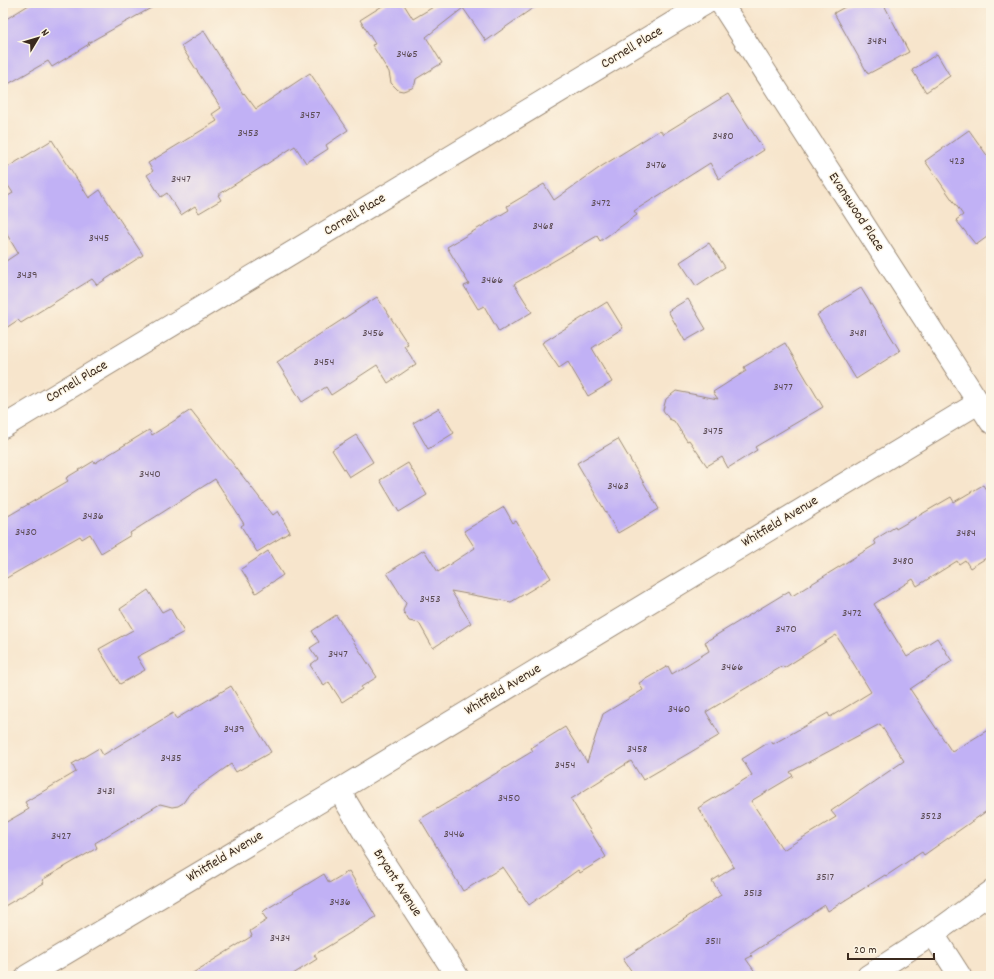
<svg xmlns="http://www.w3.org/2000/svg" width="994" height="979" font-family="Dekko,sans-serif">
  <rect width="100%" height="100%" fill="#fcf5e5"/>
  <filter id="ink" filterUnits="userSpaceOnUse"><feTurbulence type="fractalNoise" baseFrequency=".025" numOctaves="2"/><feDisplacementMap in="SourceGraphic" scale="8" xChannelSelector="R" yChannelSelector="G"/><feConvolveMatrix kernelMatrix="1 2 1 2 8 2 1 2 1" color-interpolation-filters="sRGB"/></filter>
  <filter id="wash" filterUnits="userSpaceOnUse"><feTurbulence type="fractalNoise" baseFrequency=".012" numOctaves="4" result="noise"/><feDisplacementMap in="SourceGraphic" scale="16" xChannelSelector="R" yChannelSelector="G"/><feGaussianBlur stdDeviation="0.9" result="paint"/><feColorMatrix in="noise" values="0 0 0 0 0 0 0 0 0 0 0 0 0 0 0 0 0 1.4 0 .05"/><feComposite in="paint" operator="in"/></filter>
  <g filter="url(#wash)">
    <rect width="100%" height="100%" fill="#f7e5cc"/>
    <g id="blocks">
      <g fill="#c1b1f5" fill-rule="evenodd">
        <path d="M 32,3 L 160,3 L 88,43 L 89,44 L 52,67 L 48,61 L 3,87 L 3,21 Z"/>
        <path d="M 387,3 L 403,3 L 413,19 L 440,3 L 540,3 L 486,41 L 463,8 L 426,37 L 442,63 L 416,79 L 415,84 L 412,88 L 403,91 L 398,90 L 391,83 L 389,72 L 372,45 L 375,44 L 360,20 Z"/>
        <path d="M 852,3 L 883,3 L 909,52 L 868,74 L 834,13 Z"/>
        <path d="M 204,31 L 243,94 L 244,93 L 256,109 L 310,73 L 348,130 L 326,145 L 328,149 L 306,163 L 295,146 L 218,195 L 221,200 L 199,213 L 195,206 L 181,215 L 167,193 L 161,197 L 147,175 L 153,171 L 148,163 L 217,121 L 212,114 L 221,108 L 181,46 Z"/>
        <path d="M 937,54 L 950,76 L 926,92 L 912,70 Z"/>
        <path d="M 728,94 L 764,150 L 719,179 L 710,163 L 634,211 L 637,215 L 600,241 L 597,236 L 514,284 L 532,312 L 499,332 L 484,306 L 478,309 L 464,286 L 469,284 L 447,247 L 509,210 L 507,206 L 544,184 L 554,200 L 602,166 L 660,130 L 663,134 Z"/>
        <path d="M 969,130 L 991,161 L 991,234 L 976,245 L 956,220 L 963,215 L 925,161 Z"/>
        <path d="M 52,140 L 89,198 L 100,190 L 143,255 L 97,285 L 92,279 L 21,323 L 18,320 L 3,330 L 3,263 L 18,253 L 3,228 L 3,199 L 13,193 L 3,178 L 3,170 Z"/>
        <path d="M 709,243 L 725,267 L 696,286 L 680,262 Z"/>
        <path d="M 861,288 L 900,351 L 856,379 L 817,315 Z"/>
        <path d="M 377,297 L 408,344 L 404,346 L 416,364 L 388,383 L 377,365 L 331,395 L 326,387 L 302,402 L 277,362 Z"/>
        <path d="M 688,299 L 706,329 L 685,341 L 668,311 Z"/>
        <path d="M 607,302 L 623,328 L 592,348 L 612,382 L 588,396 L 568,362 L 559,368 L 542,343 Z"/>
        <path d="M 785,343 L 823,407 L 755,447 L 757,450 L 728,468 L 722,457 L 707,466 L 689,440 L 687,441 L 674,421 L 669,419 L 663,410 L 666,399 L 676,391 L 718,399 L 713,392 L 746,371 L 744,367 Z"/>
        <path d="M 439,408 L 454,433 L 428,449 L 413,423 Z"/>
        <path d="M 191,410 L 273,515 L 278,511 L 290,532 L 257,552 L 241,526 L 244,524 L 215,479 L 130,533 L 131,535 L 101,553 L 90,534 L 82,539 L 80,536 L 3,580 L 3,519 L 68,481 L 66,478 L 94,461 L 95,463 L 149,430 L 152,435 Z"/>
        <path d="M 356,435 L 373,462 L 349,477 L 332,450 Z"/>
        <path d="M 618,439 L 659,509 L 618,533 L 577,463 Z"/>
        <path d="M 408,463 L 427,495 L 399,512 L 380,480 Z"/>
        <path d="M 983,485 L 991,498 L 991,555 L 970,568 L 965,560 L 959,564 L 957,561 L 917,586 L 913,579 L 874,604 L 907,657 L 937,638 L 952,661 L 910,689 L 952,752 L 991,728 L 991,808 L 924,855 L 922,852 L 886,876 L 885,875 L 828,911 L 825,905 L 750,954 L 752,956 L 746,959 L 758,976 L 635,976 L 623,959 L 721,895 L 712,881 L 734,867 L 698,808 L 752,775 L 742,759 L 771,741 L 773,744 L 828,713 L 830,717 L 871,692 L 836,635 L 784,668 L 783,666 L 706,712 L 720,735 L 643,780 L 631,761 L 571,799 L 606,857 L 580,873 L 578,870 L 529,905 L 503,867 L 463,891 L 420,819 L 533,751 L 531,748 L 565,727 L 587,762 L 603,714 L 643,690 L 639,683 L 668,666 L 672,674 L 709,651 L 705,642 L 789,591 L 792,596 L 876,544 L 874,540 L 895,527 L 896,529 L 951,497 L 954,502 ZM 880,724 L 904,761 L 831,811 L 836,817 L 783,850 L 751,801 L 793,776 L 790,772 Z"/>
        <path d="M 504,507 L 513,523 L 516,521 L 551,578 L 511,602 L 451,591 L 471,623 L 433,648 L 419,623 L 409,621 L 403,611 L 406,603 L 387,573 L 424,550 L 438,572 L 475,548 L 464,531 Z"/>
        <path d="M 268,551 L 283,575 L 256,593 L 241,569 Z"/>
        <path d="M 148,590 L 162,612 L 170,608 L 184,632 L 137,657 L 145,670 L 120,684 L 99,649 L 133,630 L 120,609 Z"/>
        <path d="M 336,615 L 377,677 L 361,687 L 362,689 L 342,702 L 329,682 L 324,686 L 310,665 L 318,659 L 310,648 L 319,642 L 312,631 Z"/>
        <path d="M 231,686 L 271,752 L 236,772 L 231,764 L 190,793 L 183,803 L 178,806 L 172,807 L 160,804 L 95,843 L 97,848 L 42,880 L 44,883 L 3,907 L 3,824 L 29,809 L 25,802 L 76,772 L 72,764 L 99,748 L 103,755 L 173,713 L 176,719 Z"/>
        <path d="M 349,871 L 376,917 L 314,955 L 317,959 L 290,976 L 188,976 L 252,936 L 250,931 L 267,920 L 262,913 L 265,910 L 324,874 L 329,883 Z"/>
      </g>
    </g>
  </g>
  <g filter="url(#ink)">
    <use href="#blocks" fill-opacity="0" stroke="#998875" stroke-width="1"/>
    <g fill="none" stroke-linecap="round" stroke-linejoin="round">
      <defs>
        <g id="street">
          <path d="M 721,3 L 991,422"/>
          <path d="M 3,427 L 706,3"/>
          <path d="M 339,790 L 364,832 L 457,976"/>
          <path d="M 933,934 L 960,976"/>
          <path d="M 27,976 L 339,790 L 978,403"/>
          <path d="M 868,976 L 933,934 L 991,892"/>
        </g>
      </defs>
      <use href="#street" stroke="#998875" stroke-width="24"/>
      <use href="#street" stroke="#fff" stroke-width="22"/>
    </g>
  </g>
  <g text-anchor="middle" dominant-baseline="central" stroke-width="3" stroke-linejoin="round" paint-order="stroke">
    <g font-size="12" fill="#5c4c54">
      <text x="877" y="41">3484</text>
      <text x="407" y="54">3465</text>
      <text x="310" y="115">3457</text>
      <text x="248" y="133">3453</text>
      <text x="723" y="136">3480</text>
      <text x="957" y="161">423</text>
      <text x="656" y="165">3476</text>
      <text x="181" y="179">3447</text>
      <text x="601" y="203">3472</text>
      <text x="543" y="226">3468</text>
      <text x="99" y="238">3445</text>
      <text x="27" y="275">3439</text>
      <text x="492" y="280">3466</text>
      <text x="373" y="333">3456</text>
      <text x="858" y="333">3481</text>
      <text x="324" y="362">3454</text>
      <text x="783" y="387">3477</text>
      <text x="713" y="431">3475</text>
      <text x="150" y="474">3440</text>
      <text x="618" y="486">3463</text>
      <text x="93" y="516">3436</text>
      <text x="26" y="532">3430</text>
      <text x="966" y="533">3484</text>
      <text x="903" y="561">3480</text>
      <text x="430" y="599">3453</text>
      <text x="852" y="613">3472</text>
      <text x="786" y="629">3470</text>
      <text x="338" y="654">3447</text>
      <text x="732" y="667">3466</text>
      <text x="679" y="709">3460</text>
      <text x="234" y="729">3439</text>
      <text x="637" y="749">3458</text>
      <text x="171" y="758">3435</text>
      <text x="565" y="765">3454</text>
      <text x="106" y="791">3431</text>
      <text x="509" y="798">3450</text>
      <text x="931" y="816">3523</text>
      <text x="454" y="834">3446</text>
      <text x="61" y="836">3427</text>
      <text x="825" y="877">3517</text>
      <text x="753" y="893">3513</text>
      <text x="340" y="902">3436</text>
      <text x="280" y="938">3434</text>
      <text x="713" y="941">3511</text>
    </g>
    <g font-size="14" fill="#3b2a1e" stroke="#fcf5e5">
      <text transform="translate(632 48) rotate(-31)">Cornell Place</text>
      <text transform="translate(856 212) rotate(57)">Evanswood Place</text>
      <text transform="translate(355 215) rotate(-31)">Cornell Place</text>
      <text transform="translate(77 382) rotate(-31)">Cornell Place</text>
      <text transform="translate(780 522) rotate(-31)">Whitfield Avenue</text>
      <text transform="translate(503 690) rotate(-31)">Whitfield Avenue</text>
      <text transform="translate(225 857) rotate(-31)">Whitfield Avenue</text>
      <text transform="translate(397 883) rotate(57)">Bryant Avenue</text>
    </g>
  </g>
  <rect width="994" height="979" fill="none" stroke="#fcf5e5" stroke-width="16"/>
  <g transform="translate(38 38) rotate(52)" stroke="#fcf5e5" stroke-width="3" paint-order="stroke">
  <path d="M0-3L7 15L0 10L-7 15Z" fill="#3b2a1e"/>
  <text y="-6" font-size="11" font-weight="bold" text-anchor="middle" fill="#3b2a1e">N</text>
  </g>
  <path d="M848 953v6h86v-6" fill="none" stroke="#3b2a1e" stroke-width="2"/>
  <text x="854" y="953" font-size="12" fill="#3b2a1e" stroke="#fcf5e5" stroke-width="3" paint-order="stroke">20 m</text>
</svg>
